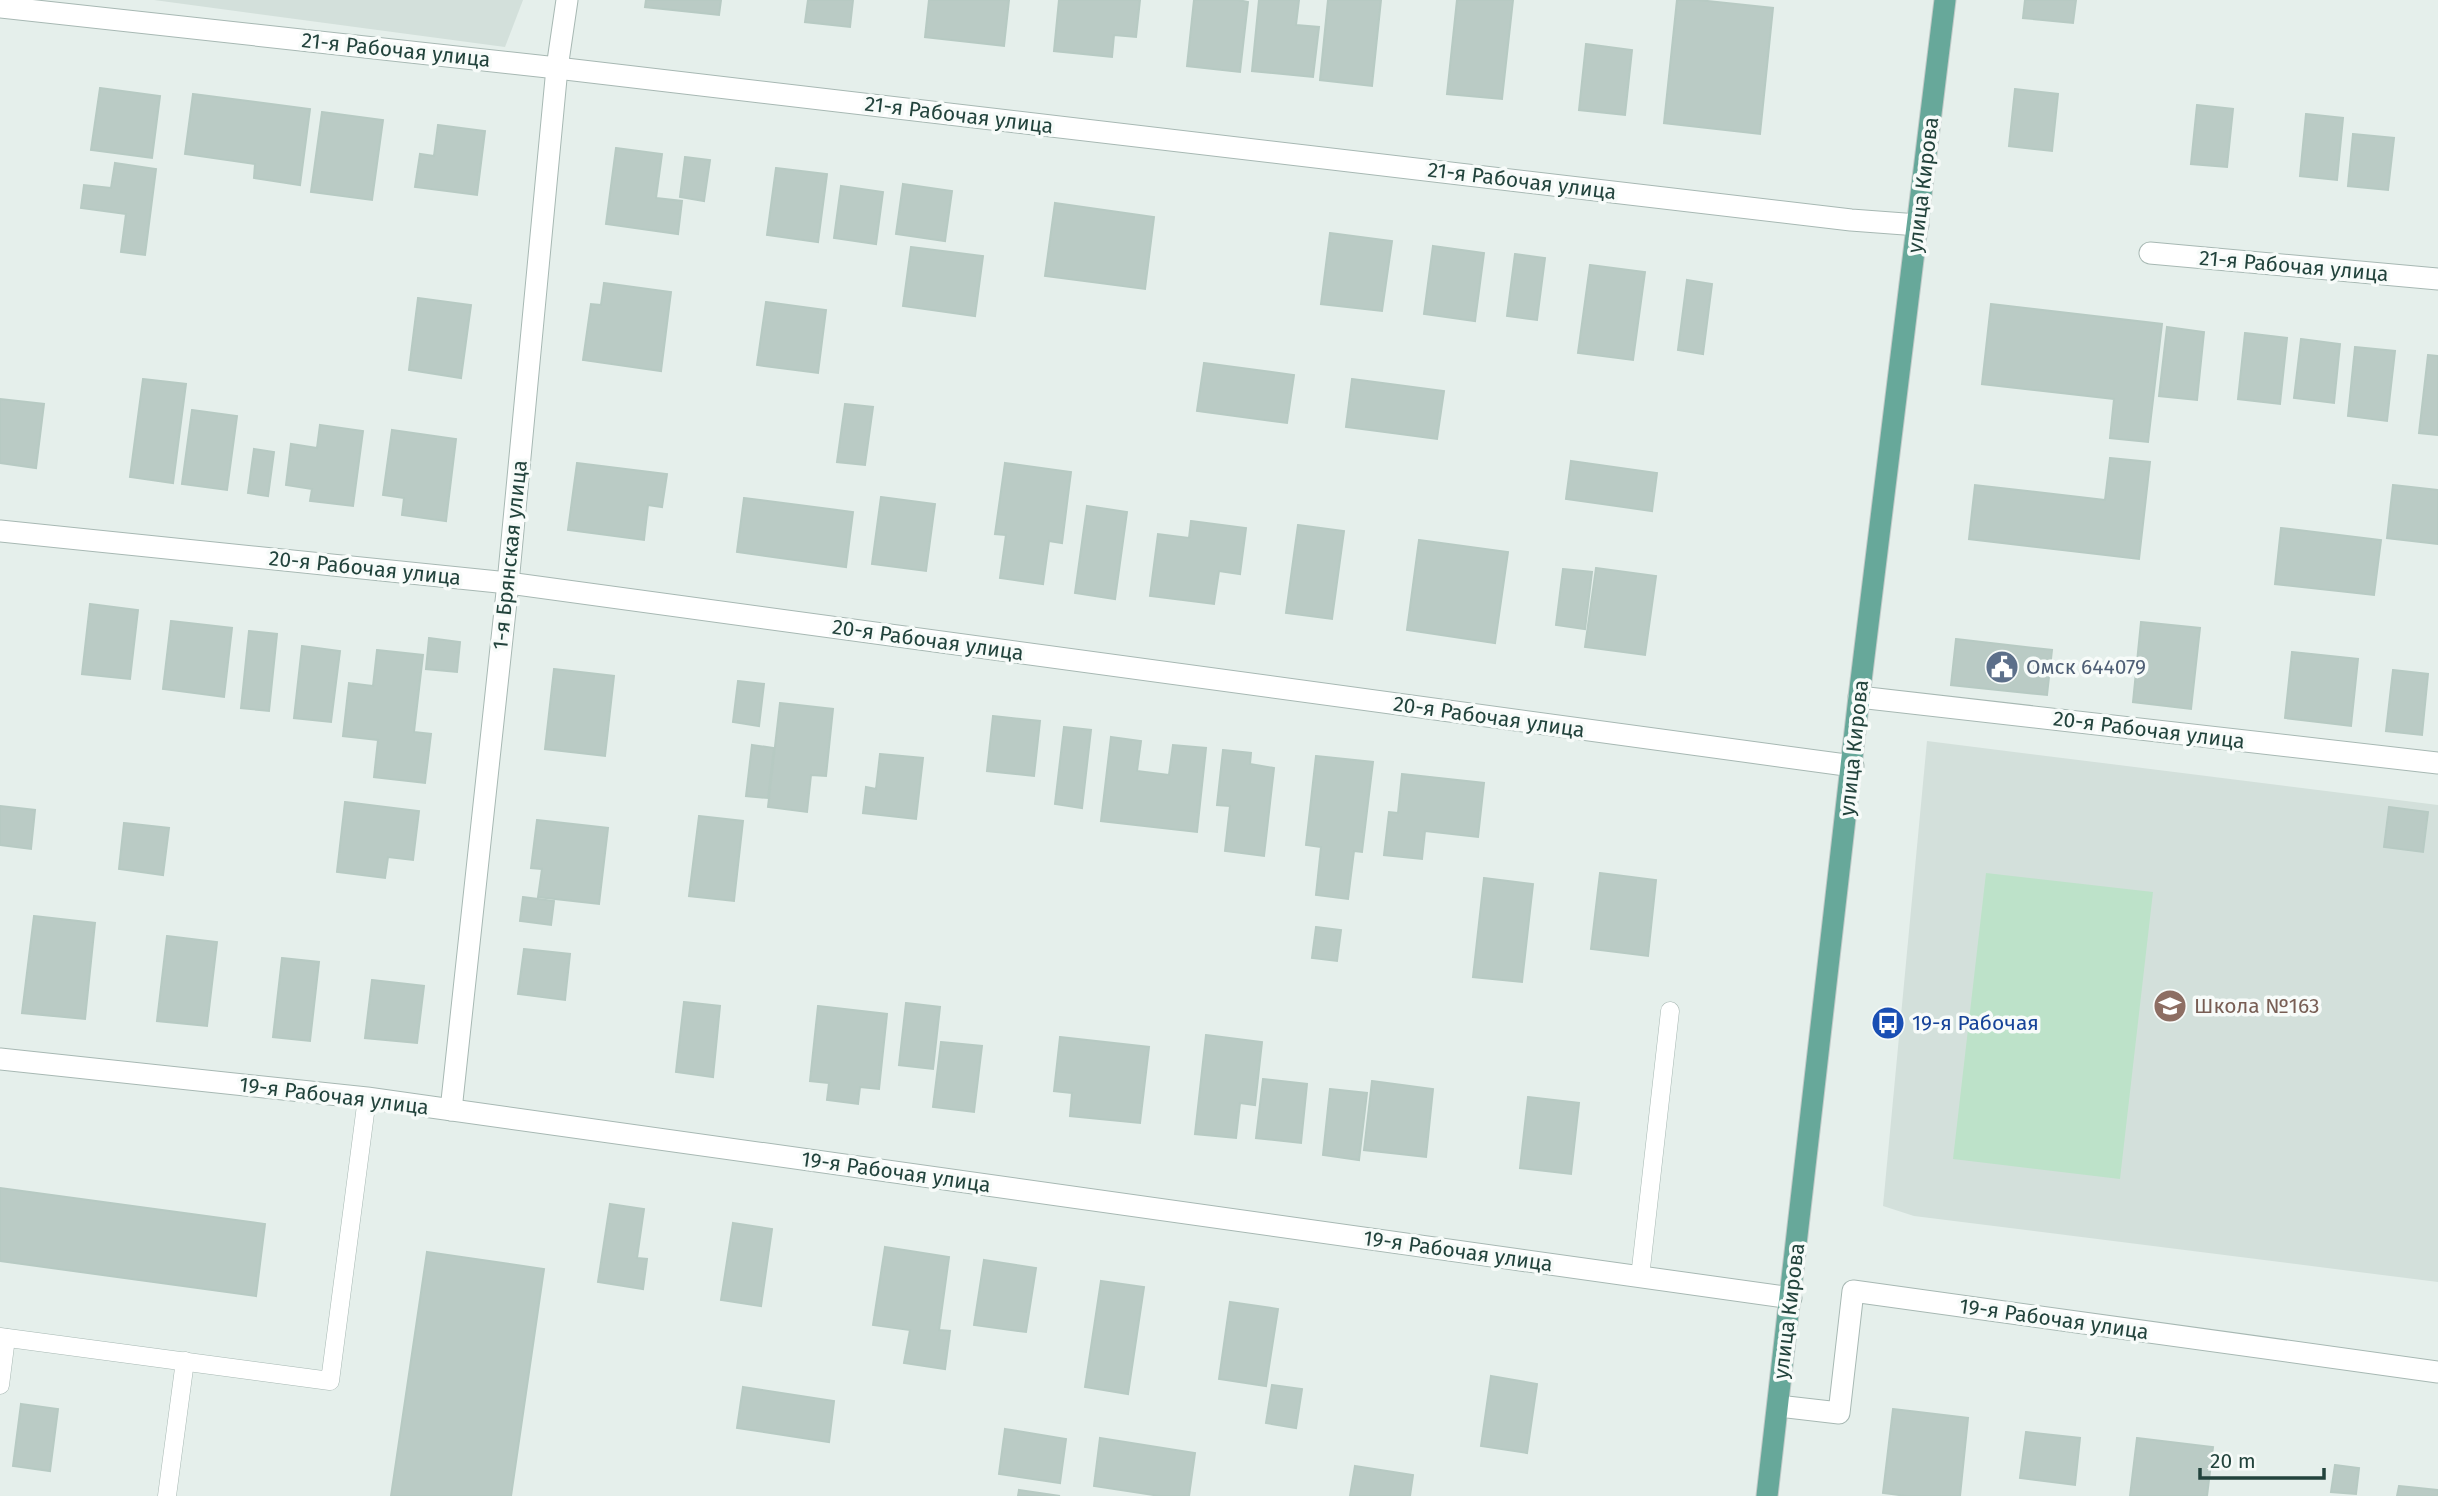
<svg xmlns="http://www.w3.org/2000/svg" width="2438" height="1496" font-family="'Fira Sans',sans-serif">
  <rect width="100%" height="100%" fill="#e5efeb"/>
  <g fill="#d3e0db">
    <path d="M 154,0 L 523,0 L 505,47 Z"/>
    <path d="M 1927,741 L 2438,805 L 2438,1282 L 1914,1216 L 1883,1206 Z"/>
  </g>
  <path fill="#bde2c9" d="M 1986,873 L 2153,892 L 2120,1179 L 1953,1159 Z"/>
  <g fill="#bacbc5" stroke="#b7cac3" stroke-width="2">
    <path d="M 646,0 L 721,0 L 719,15 L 645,7 Z"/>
    <path d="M 808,0 L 853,0 L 850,27 L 805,22 Z"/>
    <path d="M 929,0 L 1009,0 L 1004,46 L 925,37 Z"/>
    <path d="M 1059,0 L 1140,0 L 1136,37 L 1114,35 L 1112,57 L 1054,51 Z"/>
    <path d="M 1194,0 L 1238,0 L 1248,2 L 1240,72 L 1187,66 Z"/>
    <path d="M 1259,0 L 1299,0 L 1296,25 L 1319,27 L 1313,77 L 1252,71 Z"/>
    <path d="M 1328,0 L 1381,0 L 1372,86 L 1320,80 Z"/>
    <path d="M 1457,0 L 1513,0 L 1502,99 L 1447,94 Z"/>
    <path d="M 1677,0 L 1698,0 L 1773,8 L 1760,134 L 1664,123 Z"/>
    <path d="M 2025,0 L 2076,0 L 2073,23 L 2023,18 Z"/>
    <path d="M 1586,44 L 1632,50 L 1625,115 L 1579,110 Z"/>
    <path d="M 100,88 L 160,96 L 152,158 L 91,150 Z"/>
    <path d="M 2015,89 L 2058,94 L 2052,151 L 2009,146 Z"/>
    <path d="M 193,94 L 310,109 L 300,185 L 254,178 L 255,164 L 185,154 Z"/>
    <path d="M 2197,105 L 2233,109 L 2227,167 L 2191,164 Z"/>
    <path d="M 322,112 L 383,120 L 372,200 L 311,192 Z"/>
    <path d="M 2306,114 L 2343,118 L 2337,180 L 2300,176 Z"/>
    <path d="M 438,125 L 485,131 L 477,195 L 415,187 L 420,154 L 434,156 Z"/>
    <path d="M 2353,134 L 2394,138 L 2388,190 L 2348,186 Z"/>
    <path d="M 616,148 L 662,154 L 656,198 L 682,201 L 678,234 L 606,224 Z"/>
    <path d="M 685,157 L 710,160 L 704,201 L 680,197 Z"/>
    <path d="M 115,163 L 156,169 L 145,255 L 121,252 L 126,214 L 81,208 L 84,185 L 111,188 Z"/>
    <path d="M 776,168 L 827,174 L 818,242 L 767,235 Z"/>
    <path d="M 903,184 L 952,191 L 945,241 L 896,234 Z"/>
    <path d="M 841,186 L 883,192 L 876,244 L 834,238 Z"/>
    <path d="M 1055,203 L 1154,217 L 1145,289 L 1045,276 Z"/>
    <path d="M 1330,233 L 1392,241 L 1382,311 L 1321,304 Z"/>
    <path d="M 1433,246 L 1484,253 L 1475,321 L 1424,314 Z"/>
    <path d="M 911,247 L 983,256 L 975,316 L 903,306 Z"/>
    <path d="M 1515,254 L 1545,258 L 1537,320 L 1507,316 Z"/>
    <path d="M 1590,265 L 1645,272 L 1633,360 L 1578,353 Z"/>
    <path d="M 1687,280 L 1712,284 L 1703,354 L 1678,350 Z"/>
    <path d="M 604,283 L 671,292 L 661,371 L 583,360 L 591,304 L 601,305 Z"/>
    <path d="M 418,298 L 471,305 L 461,378 L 409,370 Z"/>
    <path d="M 766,302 L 826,310 L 818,373 L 757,365 Z"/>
    <path d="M 1991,304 L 2162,324 L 2148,442 L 2110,438 L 2114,399 L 1982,384 Z"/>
    <path d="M 2167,327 L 2204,332 L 2197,400 L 2159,396 Z"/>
    <path d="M 2245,333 L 2287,338 L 2280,404 L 2238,399 Z"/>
    <path d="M 2301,339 L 2340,344 L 2334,403 L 2294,398 Z"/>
    <path d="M 2355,347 L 2395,351 L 2387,421 L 2348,416 Z"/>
    <path d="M 2428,355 L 2438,356 L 2438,435 L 2419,433 Z"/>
    <path d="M 1204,363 L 1294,375 L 1287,423 L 1197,411 Z"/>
    <path d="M 143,379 L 186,384 L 173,483 L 130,477 Z"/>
    <path d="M 1352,379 L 1444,391 L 1437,439 L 1346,427 Z"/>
    <path d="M 0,399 L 44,404 L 36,468 L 0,463 Z"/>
    <path d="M 845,404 L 873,407 L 865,465 L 837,462 Z"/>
    <path d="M 192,410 L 237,416 L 227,490 L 182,484 Z"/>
    <path d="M 320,425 L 363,431 L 353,506 L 310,501 L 312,489 L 286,485 L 291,444 L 317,448 Z"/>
    <path d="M 392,430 L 456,439 L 446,521 L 402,515 L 404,498 L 383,495 Z"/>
    <path d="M 254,449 L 274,452 L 268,496 L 248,493 Z"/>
    <path d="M 2110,458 L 2150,462 L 2139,559 L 1969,539 L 1975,485 L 2105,500 Z"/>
    <path d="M 1571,461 L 1657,473 L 1652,511 L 1566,499 Z"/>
    <path d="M 577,463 L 667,474 L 662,507 L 648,505 L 644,540 L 568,530 Z"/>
    <path d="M 1005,463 L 1071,472 L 1062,543 L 1049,541 L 1043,584 L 1000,578 L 1006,535 L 995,534 Z"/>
    <path d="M 2393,485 L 2438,490 L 2438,544 L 2387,538 Z"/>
    <path d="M 881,497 L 935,504 L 926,571 L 872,564 Z"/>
    <path d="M 744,498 L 853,512 L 846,567 L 737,552 Z"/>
    <path d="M 1087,506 L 1127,512 L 1115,599 L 1075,593 Z"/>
    <path d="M 1191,521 L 1246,528 L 1240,574 L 1219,571 L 1214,604 L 1150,596 L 1158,534 L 1189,538 Z"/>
    <path d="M 1298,525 L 1344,531 L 1332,619 L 1286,613 Z"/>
    <path d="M 2281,528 L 2381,540 L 2374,595 L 2275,584 Z"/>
    <path d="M 1419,540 L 1508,552 L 1495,643 L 1407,630 Z"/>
    <path d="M 1596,568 L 1656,576 L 1645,655 L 1585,647 Z"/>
    <path d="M 1563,569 L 1592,572 L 1585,629 L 1556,625 Z"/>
    <path d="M 90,604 L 138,610 L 130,679 L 82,674 Z"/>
    <path d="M 171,621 L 232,628 L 224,697 L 163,689 Z"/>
    <path d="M 2141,622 L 2200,628 L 2191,709 L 2133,702 Z"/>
    <path d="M 249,631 L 277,634 L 269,711 L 241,708 Z"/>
    <path d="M 429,638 L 460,642 L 457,672 L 426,669 Z"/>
    <path d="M 1956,639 L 2052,650 L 2047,695 L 1951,685 Z"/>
    <path d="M 302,646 L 340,651 L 331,722 L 294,718 Z"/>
    <path d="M 377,650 L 423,655 L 414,732 L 431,734 L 425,783 L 374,777 L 378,740 L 343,736 L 349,683 L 373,686 Z"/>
    <path d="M 2292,652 L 2358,659 L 2351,726 L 2285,718 Z"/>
    <path d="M 554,669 L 614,676 L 605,756 L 545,749 Z"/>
    <path d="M 2393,670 L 2428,674 L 2422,735 L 2386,731 Z"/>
    <path d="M 738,681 L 764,684 L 759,726 L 733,722 Z"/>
    <path d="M 780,703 L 833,709 L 826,776 L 811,775 L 807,812 L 768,807 Z"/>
    <path d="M 993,716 L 1040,721 L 1034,776 L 987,771 Z"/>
    <path d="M 1064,727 L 1091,730 L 1082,808 L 1055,804 Z"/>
    <path d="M 1111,737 L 1141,741 L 1137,771 L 1169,775 L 1173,745 L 1206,748 L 1197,832 L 1101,821 Z"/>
    <path d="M 752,745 L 774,748 L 768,798 L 746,796 Z"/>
    <path d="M 1223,750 L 1251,753 L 1250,764 L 1274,768 L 1264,856 L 1225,851 L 1230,806 L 1217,805 Z"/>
    <path d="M 880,754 L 923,758 L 916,819 L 863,813 L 866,787 L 876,789 Z"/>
    <path d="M 1316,756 L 1373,762 L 1362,852 L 1354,851 L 1348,899 L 1316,895 L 1321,847 L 1306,845 Z"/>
    <path d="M 1402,774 L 1484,783 L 1478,837 L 1425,831 L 1422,859 L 1384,855 L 1389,812 L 1398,813 Z"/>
    <path d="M 345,802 L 419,811 L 413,860 L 388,857 L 385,878 L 337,872 Z"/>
    <path d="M 0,806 L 35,810 L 31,849 L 0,845 Z"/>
    <path d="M 2389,807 L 2428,812 L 2423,852 L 2384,847 Z"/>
    <path d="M 699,816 L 743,821 L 734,901 L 689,896 Z"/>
    <path d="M 537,820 L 608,828 L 599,904 L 538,897 L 542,869 L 531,868 Z"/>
    <path d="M 124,823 L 169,828 L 163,875 L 119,869 Z"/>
    <path d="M 1600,873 L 1656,880 L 1648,956 L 1591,949 Z"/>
    <path d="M 1484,878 L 1533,884 L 1522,982 L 1473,977 Z"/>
    <path d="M 523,897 L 554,901 L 551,925 L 520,921 Z"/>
    <path d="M 34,916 L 95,923 L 85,1019 L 22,1013 Z"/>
    <path d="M 1316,927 L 1341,930 L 1337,961 L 1312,958 Z"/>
    <path d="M 167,936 L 217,942 L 207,1026 L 157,1021 Z"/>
    <path d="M 524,949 L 570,954 L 565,1000 L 518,994 Z"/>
    <path d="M 282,958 L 319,962 L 310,1041 L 273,1037 Z"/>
    <path d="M 372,980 L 424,986 L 417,1043 L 365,1038 Z"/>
    <path d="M 684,1002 L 720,1006 L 713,1077 L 676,1072 Z"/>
    <path d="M 906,1003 L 940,1007 L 933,1069 L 899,1065 Z"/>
    <path d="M 818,1006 L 887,1014 L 879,1089 L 860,1087 L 858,1104 L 827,1100 L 829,1083 L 810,1081 Z"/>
    <path d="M 1206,1035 L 1262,1042 L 1255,1105 L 1240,1103 L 1236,1138 L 1195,1134 Z"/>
    <path d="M 1060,1037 L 1149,1047 L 1140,1123 L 1070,1116 L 1072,1093 L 1054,1091 Z"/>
    <path d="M 941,1042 L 982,1046 L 974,1112 L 933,1107 Z"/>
    <path d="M 1263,1079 L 1307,1084 L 1301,1143 L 1256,1138 Z"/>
    <path d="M 1372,1081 L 1433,1089 L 1426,1157 L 1364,1150 Z"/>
    <path d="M 1330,1089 L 1367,1093 L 1359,1160 L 1323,1155 Z"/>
    <path d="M 1528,1097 L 1579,1103 L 1571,1174 L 1520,1168 Z"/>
    <path d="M 0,1188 L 265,1224 L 256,1296 L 0,1261 Z"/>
    <path d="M 610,1204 L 644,1209 L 637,1258 L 647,1259 L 643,1289 L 598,1282 Z"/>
    <path d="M 733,1223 L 772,1229 L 761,1306 L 721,1300 Z"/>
    <path d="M 885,1247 L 949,1257 L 939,1330 L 950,1331 L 945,1369 L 904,1363 L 910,1330 L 873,1325 Z"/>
    <path d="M 427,1252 L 544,1269 L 511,1496 L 391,1496 Z"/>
    <path d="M 984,1260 L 1036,1268 L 1026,1332 L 974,1325 Z"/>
    <path d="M 1101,1281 L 1144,1287 L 1128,1394 L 1085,1387 Z"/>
    <path d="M 1230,1302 L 1278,1309 L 1266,1386 L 1219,1379 Z"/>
    <path d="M 1491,1376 L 1537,1384 L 1527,1453 L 1481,1446 Z"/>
    <path d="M 1272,1385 L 1302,1389 L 1296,1428 L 1266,1423 Z"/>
    <path d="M 743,1387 L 834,1401 L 829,1442 L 737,1428 Z"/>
    <path d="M 21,1404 L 58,1409 L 50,1471 L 13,1466 Z"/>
    <path d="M 1893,1409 L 1968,1418 L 1960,1496 L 1907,1496 L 1883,1493 Z"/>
    <path d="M 1005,1429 L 1066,1439 L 1060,1483 L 999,1474 Z"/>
    <path d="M 2026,1432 L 2080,1438 L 2075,1485 L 2020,1478 Z"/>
    <path d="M 1100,1438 L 1195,1453 L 1189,1496 L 1160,1496 L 1094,1486 Z"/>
    <path d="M 2137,1438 L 2213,1447 L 2207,1496 L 2130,1496 Z"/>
    <path d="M 2335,1465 L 2359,1468 L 2356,1494 L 2331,1492 Z"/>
    <path d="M 1355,1466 L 1413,1475 L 1410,1496 L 1350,1496 Z"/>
    <path d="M 2399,1486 L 2438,1490 L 2438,1496 L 2397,1496 Z"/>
    <path d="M 1019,1490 L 1060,1496 L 1018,1496 Z"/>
  </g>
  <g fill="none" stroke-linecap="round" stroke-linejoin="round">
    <defs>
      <g id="lane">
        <path d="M 1640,1277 L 1670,1011"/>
        <path d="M 0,1337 L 330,1381 L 367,1098"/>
        <path d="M 0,1385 L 6,1338"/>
        <path d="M 167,1496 L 185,1361"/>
      </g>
      <g id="street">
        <path d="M 0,7 L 557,68 L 1851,220 L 1918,225"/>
        <path d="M 2150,253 L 2438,279"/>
        <path d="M 0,531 L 508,583 L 1853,766"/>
        <path d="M 1859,697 L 2438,763"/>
        <path d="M 0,1059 L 367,1098 L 1791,1298"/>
        <path d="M 451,1110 L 508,583 L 557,68 L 567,0"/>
        <path d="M 1778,1406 L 1839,1413 L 1853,1291 L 2438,1372"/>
      </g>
      <path id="primary" d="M 1767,1496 L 1859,697 L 1945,0"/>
    </defs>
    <use href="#lane" stroke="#a7b8b3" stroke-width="19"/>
    <use href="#street" stroke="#a7b8b3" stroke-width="23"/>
    <use href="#primary" stroke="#c1cac8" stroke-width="23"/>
    <use href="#lane" stroke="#fff" stroke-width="18"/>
    <use href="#street" stroke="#fff" stroke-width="21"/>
    <use href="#primary" stroke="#67a89a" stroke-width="21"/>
  </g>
  <defs>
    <symbol id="civic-disc" viewBox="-11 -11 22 22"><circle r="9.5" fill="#5c6f8a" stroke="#f7fbf9"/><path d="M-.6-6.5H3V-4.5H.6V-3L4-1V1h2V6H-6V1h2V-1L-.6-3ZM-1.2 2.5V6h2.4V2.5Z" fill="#fff"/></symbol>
    <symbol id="school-disc" viewBox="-11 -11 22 22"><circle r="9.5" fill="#8d6e63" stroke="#f7fbf9"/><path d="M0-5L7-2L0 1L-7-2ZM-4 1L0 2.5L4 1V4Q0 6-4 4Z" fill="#fff"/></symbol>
    <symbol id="bus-disc" viewBox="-11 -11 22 22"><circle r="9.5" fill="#1a4fb4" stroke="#f7fbf9"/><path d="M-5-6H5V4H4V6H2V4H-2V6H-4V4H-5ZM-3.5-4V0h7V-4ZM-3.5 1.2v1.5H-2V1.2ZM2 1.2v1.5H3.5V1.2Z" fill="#fff"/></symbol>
  </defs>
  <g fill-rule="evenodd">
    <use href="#civic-disc" x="1983" y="648" width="38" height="38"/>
    <use href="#school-disc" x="2151" y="987" width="38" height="38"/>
    <use href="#bus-disc" x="1869" y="1004" width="38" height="38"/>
  </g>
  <g text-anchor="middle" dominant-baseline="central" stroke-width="7" stroke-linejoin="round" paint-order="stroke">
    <g font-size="21" fill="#22433c" stroke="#f7fbf9">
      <text transform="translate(396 50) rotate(6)">21-я Рабочая улица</text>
      <text transform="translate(959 115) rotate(7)">21-я Рабочая улица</text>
      <text transform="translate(1522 181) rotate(7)">21-я Рабочая улица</text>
      <text transform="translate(1923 185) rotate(-83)">улица Кирова</text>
      <text transform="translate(2294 266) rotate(5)">21-я Рабочая улица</text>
      <text transform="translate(510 555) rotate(-84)">1-я Брянская улица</text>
      <text transform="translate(365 568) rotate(6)">20-я Рабочая улица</text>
      <text transform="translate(928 640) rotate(8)">20-я Рабочая улица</text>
      <text transform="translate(1489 717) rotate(8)">20-я Рабочая улица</text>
      <text transform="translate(2149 730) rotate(7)">20-я Рабочая улица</text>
      <text transform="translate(1854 748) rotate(-84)">улица Кирова</text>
      <text transform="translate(334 1096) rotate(7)">19-я Рабочая улица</text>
      <text transform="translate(896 1172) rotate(8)">19-я Рабочая улица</text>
      <text transform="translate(1458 1251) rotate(8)">19-я Рабочая улица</text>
      <text transform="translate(1789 1311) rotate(-83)">улица Кирова</text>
      <text transform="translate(2054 1319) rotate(8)">19-я Рабочая улица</text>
    </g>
    <g font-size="21" fill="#4e5e75" stroke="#f7fbf9" text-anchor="start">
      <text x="2026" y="667">Омск 644079</text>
    </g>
    <g font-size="21" fill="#785e54" stroke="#f7fbf9" text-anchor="start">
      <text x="2194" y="1006">Школа №163</text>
    </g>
    <g font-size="21" fill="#164399" stroke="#f7fbf9" text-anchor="start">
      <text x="1912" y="1023">19-я Рабочая</text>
    </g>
  </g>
  <path d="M2200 1468v10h124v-10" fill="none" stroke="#22433c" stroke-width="3.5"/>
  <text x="2210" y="1468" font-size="21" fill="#22433c" stroke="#f7fbf9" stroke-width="5" paint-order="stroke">20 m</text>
</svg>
